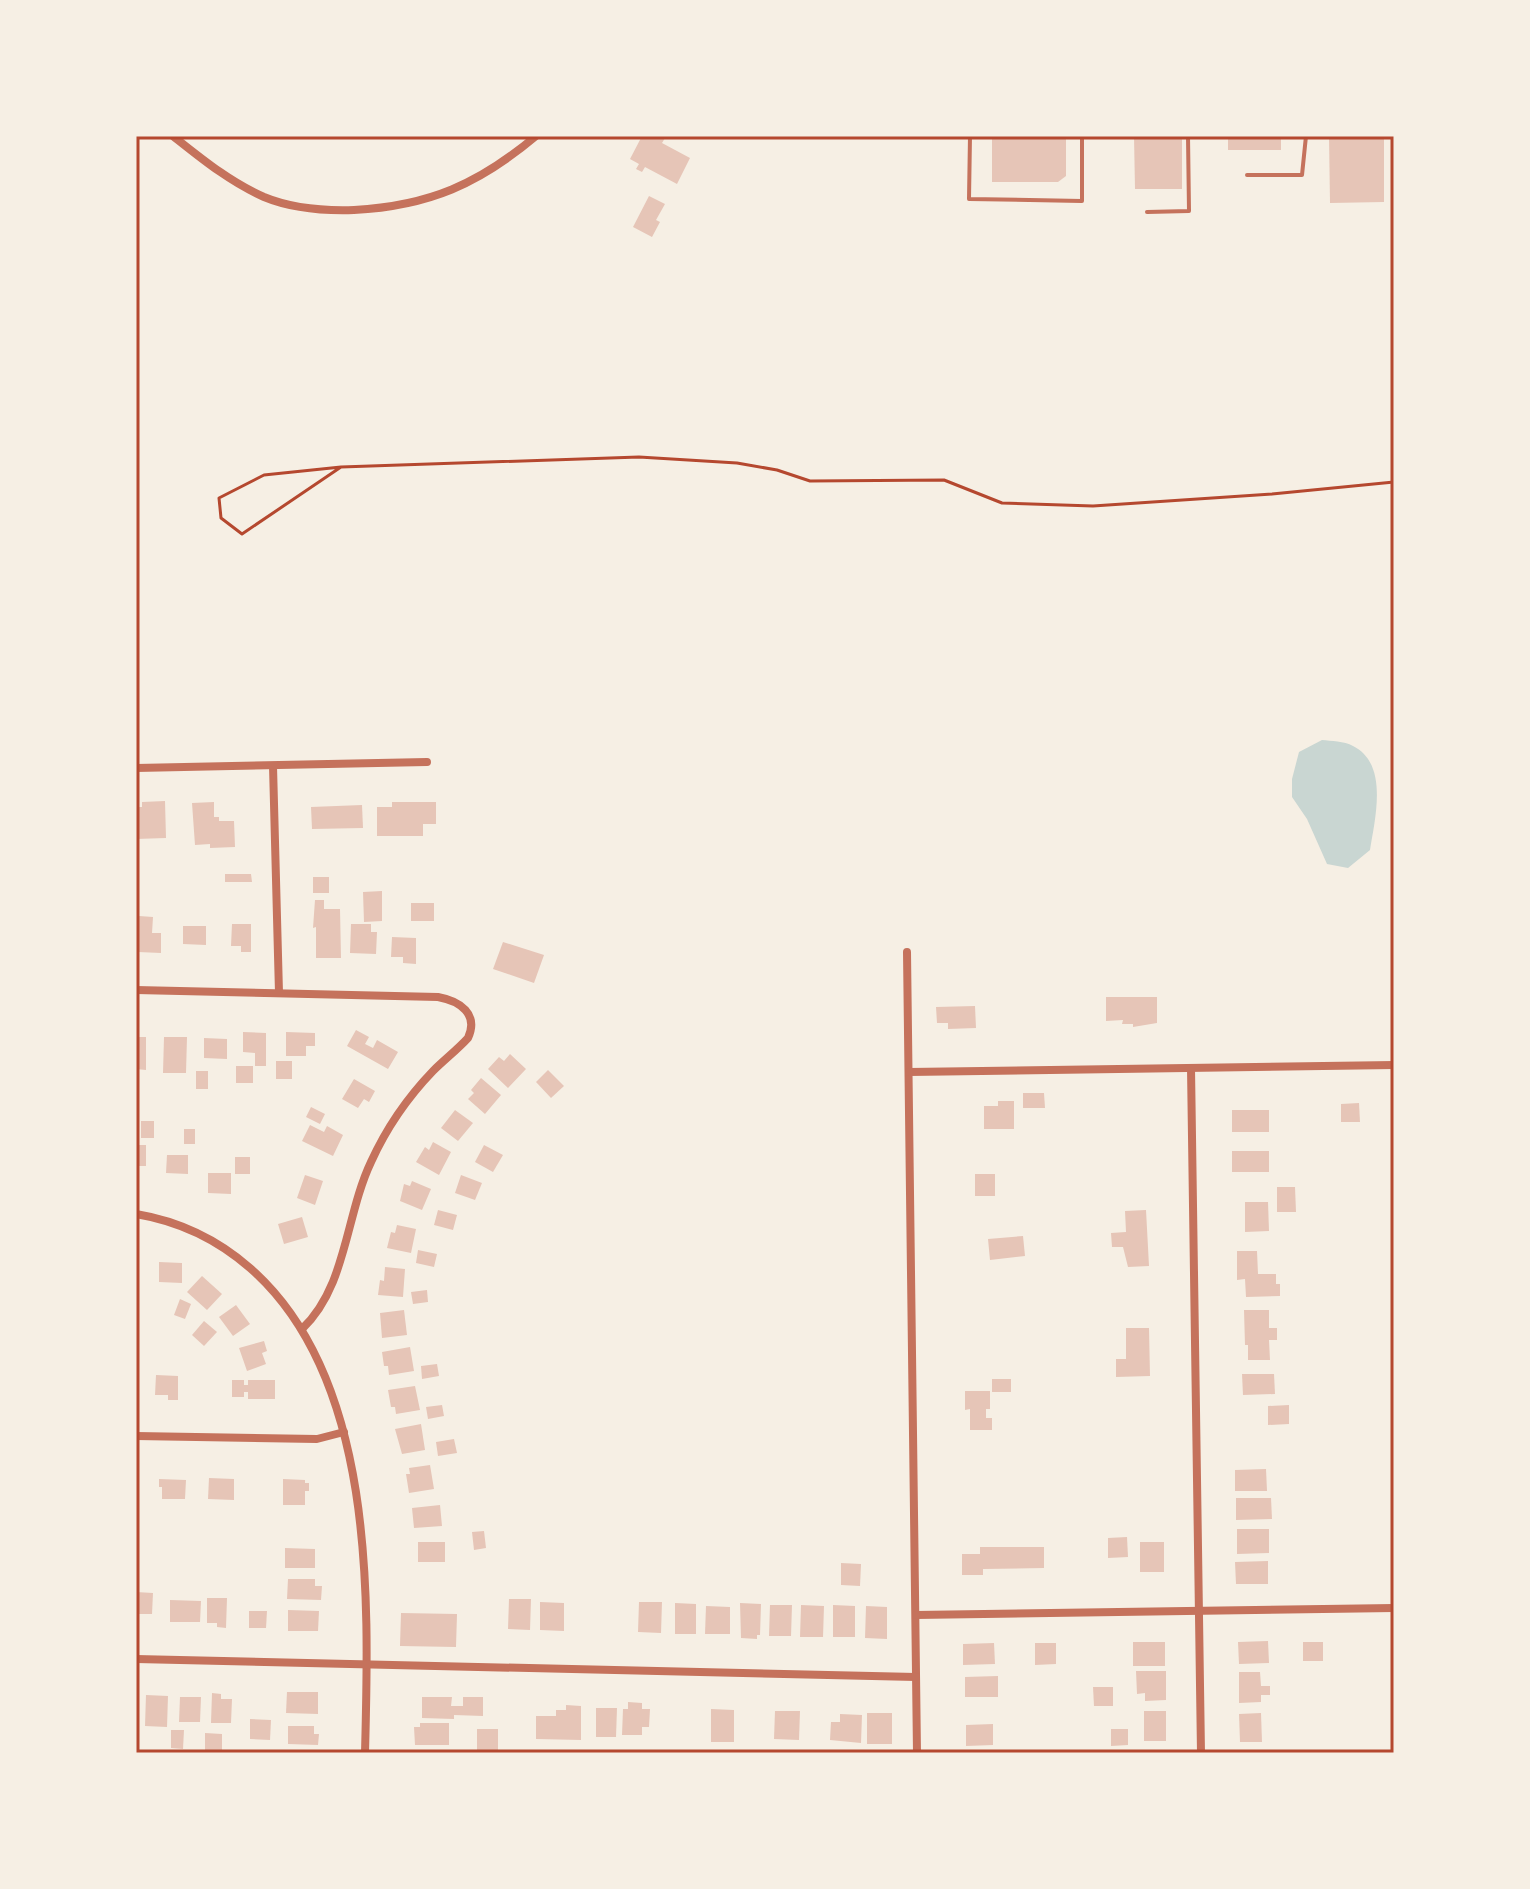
<svg xmlns="http://www.w3.org/2000/svg" width="1530" height="1889" font-family="Cabin,sans-serif">
  <rect width="100%" height="100%" fill="#f6efe4"/>
  <path fill="#c9d6d2" d="M 1322,740 C 1331,741 1344,741 1353,746 C 1389,764 1375,818 1370,850 L 1348,868 L 1327,864 L 1307,819 L 1292,797 L 1292,779 L 1299,752 Z"/>
  <g fill="#e6c5b7">
    <path d="M 642,136 L 661,136 L 665,138 L 662,143 L 690,158 L 677,184 L 645,167 L 642,172 L 636,169 L 639,164 L 630,159 Z"/>
    <path d="M 992,136 L 1066,136 L 1066,176 L 1058,182 L 992,182 Z"/>
    <path d="M 1134,136 L 1182,136 L 1182,189 L 1135,189 Z"/>
    <rect x="1228" y="136" width="53" height="14"/>
    <path d="M 1329,136 L 1384,136 L 1384,202 L 1330,203 Z"/>
    <path d="M 649,196 L 665,204 L 656,220 L 660,222 L 652,237 L 633,227 Z"/>
    <path d="M 165,801 L 166,838 L 136,839 L 136,807 L 142,807 L 142,802 Z"/>
    <path d="M 214,802 L 214,817 L 219,817 L 219,821 L 234,821 L 235,847 L 210,848 L 210,844 L 195,845 L 192,803 Z"/>
    <path d="M 392,802 L 436,802 L 436,824 L 423,824 L 423,836 L 377,836 L 377,807 L 392,807 Z"/>
    <path d="M 362,805 L 363,828 L 312,829 L 311,807 Z"/>
    <path d="M 225,874 L 251,874 L 252,882 L 225,882 Z"/>
    <rect x="313" y="877" width="16" height="16"/>
    <path d="M 382,891 L 382,921 L 364,922 L 363,892 Z"/>
    <path d="M 315,900 L 324,900 L 324,909 L 340,909 L 341,958 L 316,958 L 316,927 L 313,928 Z"/>
    <rect x="411" y="903" width="23" height="18"/>
    <path d="M 139,916 L 153,917 L 152,933 L 161,933 L 161,953 L 138,952 Z"/>
    <path d="M 232,924 L 251,924 L 251,952 L 241,952 L 241,946 L 231,946 Z"/>
    <path d="M 351,924 L 371,924 L 371,932 L 377,932 L 376,954 L 350,953 Z"/>
    <path d="M 183,926 L 206,926 L 206,945 L 183,944 Z"/>
    <path d="M 392,937 L 416,938 L 416,964 L 403,963 L 403,957 L 391,957 Z"/>
    <path d="M 503,942 L 544,955 L 534,983 L 493,969 Z"/>
    <path d="M 1106,997 L 1157,997 L 1157,1023 L 1133,1027 L 1133,1024 L 1122,1024 L 1123,1020 L 1106,1021 Z"/>
    <path d="M 975,1006 L 976,1028 L 948,1029 L 948,1023 L 937,1023 L 936,1007 Z"/>
    <path d="M 356,1030 L 369,1037 L 365,1044 L 373,1048 L 377,1040 L 398,1052 L 388,1069 L 347,1046 Z"/>
    <path d="M 243,1032 L 266,1033 L 266,1066 L 255,1066 L 255,1053 L 243,1052 Z"/>
    <path d="M 286,1032 L 315,1033 L 315,1046 L 306,1046 L 306,1056 L 286,1056 Z"/>
    <path d="M 136,1037 L 146,1037 L 146,1070 L 136,1069 Z"/>
    <path d="M 164,1037 L 187,1037 L 186,1073 L 163,1073 Z"/>
    <path d="M 204,1038 L 227,1039 L 227,1059 L 204,1058 Z"/>
    <path d="M 510,1054 L 526,1069 L 508,1088 L 488,1069 L 499,1057 L 504,1061 Z"/>
    <rect x="276" y="1061" width="16" height="18"/>
    <rect x="236" y="1066" width="17" height="17"/>
    <path d="M 548,1070 L 564,1086 L 551,1098 L 536,1082 Z"/>
    <rect x="196" y="1071" width="12" height="18"/>
    <path d="M 481,1078 L 501,1095 L 485,1114 L 468,1099 L 474,1093 L 471,1090 Z"/>
    <path d="M 354,1079 L 375,1091 L 369,1102 L 364,1099 L 358,1108 L 342,1099 Z"/>
    <path d="M 1023,1093 L 1044,1093 L 1045,1108 L 1023,1108 Z"/>
    <path d="M 998,1101 L 1014,1101 L 1014,1129 L 984,1129 L 984,1106 L 998,1106 Z"/>
    <path d="M 1359,1103 L 1360,1122 L 1341,1122 L 1341,1104 Z"/>
    <path d="M 311,1107 L 325,1114 L 320,1124 L 306,1117 Z"/>
    <path d="M 455,1110 L 473,1123 L 458,1141 L 441,1128 Z"/>
    <rect x="1232" y="1110" width="37" height="22"/>
    <rect x="141" y="1121" width="13" height="17"/>
    <path d="M 310,1125 L 324,1132 L 327,1126 L 343,1135 L 333,1156 L 302,1141 Z"/>
    <rect x="184" y="1129" width="11" height="15"/>
    <path d="M 433,1142 L 451,1152 L 439,1175 L 416,1162 L 425,1147 L 429,1150 Z"/>
    <rect x="136" y="1145" width="10" height="21"/>
    <path d="M 484,1145 L 503,1155 L 493,1172 L 475,1162 Z"/>
    <rect x="1232" y="1151" width="37" height="21"/>
    <path d="M 167,1155 L 188,1155 L 188,1174 L 166,1173 Z"/>
    <rect x="235" y="1157" width="15" height="17"/>
    <path d="M 208,1173 L 231,1173 L 231,1194 L 208,1193 Z"/>
    <rect x="975" y="1174" width="20" height="22"/>
    <path d="M 305,1175 L 323,1181 L 315,1205 L 297,1198 Z"/>
    <path d="M 461,1175 L 482,1183 L 475,1200 L 455,1193 Z"/>
    <path d="M 412,1181 L 431,1189 L 422,1210 L 400,1201 L 404,1184 L 410,1186 Z"/>
    <path d="M 1277,1187 L 1295,1187 L 1296,1212 L 1277,1212 Z"/>
    <path d="M 1245,1202 L 1268,1202 L 1269,1231 L 1245,1232 Z"/>
    <path d="M 438,1210 L 457,1215 L 453,1230 L 434,1225 Z"/>
    <path d="M 1146,1210 L 1149,1266 L 1128,1267 L 1123,1247 L 1112,1247 L 1111,1233 L 1126,1232 L 1125,1211 Z"/>
    <path d="M 302,1217 L 308,1237 L 284,1244 L 278,1224 Z"/>
    <path d="M 397,1225 L 416,1229 L 411,1253 L 387,1248 L 391,1232 L 395,1233 Z"/>
    <path d="M 1023,1236 L 1025,1256 L 990,1260 L 988,1239 Z"/>
    <path d="M 418,1250 L 437,1254 L 434,1267 L 416,1263 Z"/>
    <path d="M 1237,1251 L 1257,1251 L 1258,1274 L 1276,1274 L 1276,1284 L 1280,1284 L 1280,1296 L 1246,1297 L 1245,1279 L 1237,1280 Z"/>
    <path d="M 159,1262 L 182,1263 L 182,1283 L 159,1282 Z"/>
    <path d="M 385,1267 L 405,1269 L 403,1297 L 378,1295 L 380,1280 L 384,1281 Z"/>
    <path d="M 202,1276 L 222,1294 L 207,1310 L 187,1292 Z"/>
    <path d="M 427,1290 L 428,1302 L 413,1304 L 411,1292 Z"/>
    <path d="M 180,1299 L 191,1304 L 185,1319 L 174,1315 Z"/>
    <path d="M 236,1305 L 250,1324 L 233,1336 L 219,1317 Z"/>
    <path d="M 404,1310 L 407,1335 L 382,1338 L 380,1313 Z"/>
    <path d="M 1244,1310 L 1269,1310 L 1269,1328 L 1277,1328 L 1277,1340 L 1269,1340 L 1270,1360 L 1248,1360 L 1248,1345 L 1245,1345 Z"/>
    <path d="M 204,1321 L 217,1332 L 204,1346 L 192,1335 Z"/>
    <path d="M 1126,1328 L 1149,1328 L 1150,1376 L 1116,1377 L 1116,1359 L 1126,1359 Z"/>
    <path d="M 264,1341 L 267,1351 L 262,1353 L 266,1364 L 247,1371 L 239,1348 Z"/>
    <path d="M 410,1347 L 414,1371 L 389,1375 L 388,1366 L 384,1366 L 382,1352 Z"/>
    <path d="M 437,1364 L 439,1376 L 422,1379 L 421,1366 Z"/>
    <path d="M 1242,1374 L 1274,1374 L 1275,1394 L 1243,1395 Z"/>
    <path d="M 156,1375 L 178,1376 L 178,1400 L 168,1400 L 168,1395 L 155,1395 Z"/>
    <rect x="992" y="1379" width="19" height="13"/>
    <path d="M 232,1380 L 244,1380 L 244,1385 L 248,1385 L 248,1380 L 275,1380 L 275,1399 L 248,1399 L 248,1392 L 244,1392 L 244,1397 L 232,1397 Z"/>
    <path d="M 415,1386 L 420,1410 L 396,1414 L 395,1407 L 391,1407 L 388,1390 Z"/>
    <path d="M 965,1391 L 990,1391 L 990,1409 L 986,1409 L 986,1418 L 992,1418 L 992,1430 L 970,1430 L 970,1409 L 965,1410 Z"/>
    <path d="M 442,1405 L 444,1416 L 428,1419 L 426,1407 Z"/>
    <path d="M 1289,1405 L 1289,1424 L 1268,1425 L 1268,1406 Z"/>
    <path d="M 421,1424 L 425,1450 L 402,1454 L 395,1429 Z"/>
    <path d="M 454,1439 L 457,1453 L 438,1456 L 436,1442 Z"/>
    <path d="M 430,1465 L 434,1489 L 409,1493 L 406,1474 L 410,1474 L 409,1468 Z"/>
    <path d="M 1266,1469 L 1267,1491 L 1235,1491 L 1235,1470 Z"/>
    <path d="M 209,1478 L 234,1479 L 234,1500 L 208,1499 Z"/>
    <path d="M 159,1479 L 186,1480 L 185,1499 L 162,1499 L 162,1487 L 159,1487 Z"/>
    <path d="M 283,1479 L 305,1480 L 305,1483 L 309,1483 L 309,1491 L 305,1491 L 305,1505 L 283,1505 Z"/>
    <path d="M 1236,1498 L 1271,1498 L 1272,1519 L 1236,1520 Z"/>
    <path d="M 440,1505 L 442,1526 L 414,1528 L 412,1508 Z"/>
    <path d="M 1237,1529 L 1269,1529 L 1269,1553 L 1237,1554 Z"/>
    <path d="M 484,1531 L 486,1548 L 474,1550 L 472,1532 Z"/>
    <path d="M 1127,1537 L 1128,1557 L 1108,1558 L 1108,1538 Z"/>
    <rect x="418" y="1542" width="27" height="20"/>
    <rect x="1140" y="1542" width="24" height="30"/>
    <path d="M 980,1547 L 1044,1547 L 1044,1568 L 983,1569 L 983,1575 L 962,1575 L 962,1554 L 980,1554 Z"/>
    <path d="M 285,1548 L 315,1549 L 315,1568 L 285,1568 Z"/>
    <path d="M 1268,1561 L 1268,1584 L 1236,1584 L 1235,1562 Z"/>
    <path d="M 841,1563 L 861,1564 L 860,1586 L 841,1585 Z"/>
    <path d="M 288,1579 L 315,1579 L 315,1586 L 322,1586 L 321,1600 L 287,1599 Z"/>
    <path d="M 136,1592 L 153,1593 L 152,1614 L 136,1614 Z"/>
    <path d="M 207,1598 L 227,1598 L 226,1628 L 217,1627 L 217,1623 L 207,1623 Z"/>
    <path d="M 509,1599 L 531,1599 L 530,1630 L 508,1629 Z"/>
    <path d="M 170,1600 L 201,1601 L 200,1622 L 170,1622 Z"/>
    <path d="M 540,1602 L 564,1603 L 564,1631 L 540,1630 Z"/>
    <path d="M 639,1602 L 662,1602 L 661,1633 L 638,1632 Z"/>
    <path d="M 675,1603 L 696,1604 L 696,1634 L 675,1634 Z"/>
    <path d="M 740,1603 L 761,1604 L 760,1635 L 757,1635 L 757,1639 L 741,1638 Z"/>
    <path d="M 770,1605 L 792,1605 L 791,1636 L 769,1636 Z"/>
    <path d="M 801,1605 L 824,1606 L 823,1637 L 800,1637 Z"/>
    <path d="M 833,1605 L 855,1606 L 855,1637 L 833,1637 Z"/>
    <path d="M 706,1606 L 730,1607 L 730,1634 L 705,1634 Z"/>
    <path d="M 866,1606 L 887,1607 L 887,1639 L 865,1638 Z"/>
    <path d="M 288,1610 L 319,1611 L 318,1631 L 288,1631 Z"/>
    <path d="M 249,1611 L 267,1611 L 266,1628 L 249,1628 Z"/>
    <path d="M 401,1613 L 457,1614 L 456,1647 L 400,1646 Z"/>
    <path d="M 1268,1641 L 1269,1663 L 1239,1664 L 1238,1642 Z"/>
    <rect x="1133" y="1642" width="32" height="24"/>
    <rect x="1303" y="1642" width="20" height="19"/>
    <path d="M 994,1643 L 995,1664 L 963,1665 L 963,1644 Z"/>
    <path d="M 1035,1643 L 1056,1643 L 1056,1664 L 1035,1665 Z"/>
    <path d="M 1136,1671 L 1166,1671 L 1166,1700 L 1145,1701 L 1145,1693 L 1137,1694 Z"/>
    <path d="M 1239,1672 L 1260,1672 L 1261,1686 L 1270,1686 L 1270,1695 L 1261,1695 L 1261,1702 L 1239,1703 Z"/>
    <path d="M 998,1676 L 998,1697 L 965,1697 L 965,1677 Z"/>
    <path d="M 1093,1687 L 1113,1687 L 1113,1706 L 1094,1706 Z"/>
    <path d="M 287,1692 L 318,1692 L 318,1714 L 286,1713 Z"/>
    <path d="M 212,1693 L 221,1694 L 221,1699 L 232,1699 L 231,1723 L 211,1723 Z"/>
    <path d="M 146,1695 L 168,1696 L 167,1727 L 145,1726 Z"/>
    <path d="M 180,1697 L 201,1697 L 200,1722 L 179,1722 Z"/>
    <path d="M 422,1697 L 452,1697 L 451,1706 L 463,1706 L 463,1697 L 483,1697 L 483,1716 L 454,1715 L 454,1719 L 422,1718 Z"/>
    <path d="M 628,1702 L 642,1703 L 642,1709 L 650,1709 L 649,1727 L 642,1727 L 642,1735 L 622,1735 L 623,1709 L 628,1709 Z"/>
    <path d="M 566,1705 L 581,1706 L 581,1740 L 536,1739 L 536,1716 L 556,1716 L 556,1710 L 566,1710 Z"/>
    <path d="M 596,1708 L 617,1708 L 616,1737 L 596,1737 Z"/>
    <path d="M 711,1709 L 734,1710 L 734,1742 L 711,1742 Z"/>
    <path d="M 775,1711 L 800,1711 L 799,1740 L 774,1739 Z"/>
    <rect x="1144" y="1711" width="22" height="30"/>
    <rect x="867" y="1713" width="25" height="31"/>
    <path d="M 1261,1713 L 1262,1742 L 1240,1742 L 1239,1714 Z"/>
    <path d="M 840,1714 L 862,1715 L 861,1743 L 830,1740 L 831,1722 L 840,1722 Z"/>
    <path d="M 250,1719 L 271,1720 L 270,1740 L 250,1739 Z"/>
    <path d="M 420,1723 L 449,1723 L 449,1745 L 415,1745 L 414,1727 L 420,1727 Z"/>
    <path d="M 993,1724 L 993,1745 L 966,1746 L 966,1725 Z"/>
    <path d="M 288,1726 L 314,1726 L 314,1734 L 319,1734 L 318,1745 L 288,1744 Z"/>
    <path d="M 477,1729 L 498,1729 L 498,1751 L 477,1750 Z"/>
    <path d="M 1111,1729 L 1128,1729 L 1128,1745 L 1111,1746 Z"/>
    <path d="M 171,1730 L 184,1730 L 183,1749 L 171,1748 Z"/>
    <path d="M 205,1733 L 222,1734 L 222,1751 L 205,1751 Z"/>
  </g>
  <g fill="none" stroke-linecap="round" stroke-linejoin="round">
    <path stroke="#b5482f" stroke-width="3" d="M 341,467 L 242,534 L 221,518 L 219,498 L 264,475 L 341,467 L 639,457 L 737,463 L 777,470 L 810,481 L 944,480 L 1002,503 L 1093,506 L 1272,494 L 1394,482"/>
    <g stroke="#c5725c" stroke-width="4">
      <path d="M 970,136 L 969,199 L 1082,201 L 1082,136"/>
      <path d="M 1247,175 L 1302,175 L 1306,136"/>
      <path d="M 1147,212 L 1189,211 L 1188,136"/>
    </g>
    <g stroke="#c5725c" stroke-width="8">
      <path d="M 173,136 C 202,159 230,182 264,197 C 293,209 323,211 354,210 C 429,206 479,184 536,136"/>
      <path d="M 273,766 L 279,993"/>
      <path d="M 136,768 L 427,762"/>
      <path d="M 907,952 L 917,1753"/>
      <path d="M 136,990 L 438,997 C 460,1001 479,1014 468,1038 C 457,1050 444,1060 433,1071 C 407,1098 386,1129 371,1162 C 345,1217 347,1286 302,1329"/>
      <path d="M 1191,1068 L 1201,1753"/>
      <path d="M 909,1072 L 1394,1065"/>
      <path d="M 136,1214 C 178,1221 218,1240 250,1268 C 376,1378 369,1599 365,1753"/>
      <path d="M 136,1436 L 317,1439 L 344,1432"/>
      <path d="M 916,1615 L 1394,1608"/>
      <path d="M 136,1659 L 916,1677"/>
    </g>
  </g>
  <rect width="1530" height="1889" fill="none" stroke="#f6efe4" stroke-width="276"/>
  <rect x="138" y="138" width="1254" height="1613" fill="none" stroke="#b5482f" stroke-width="3"/>
</svg>
